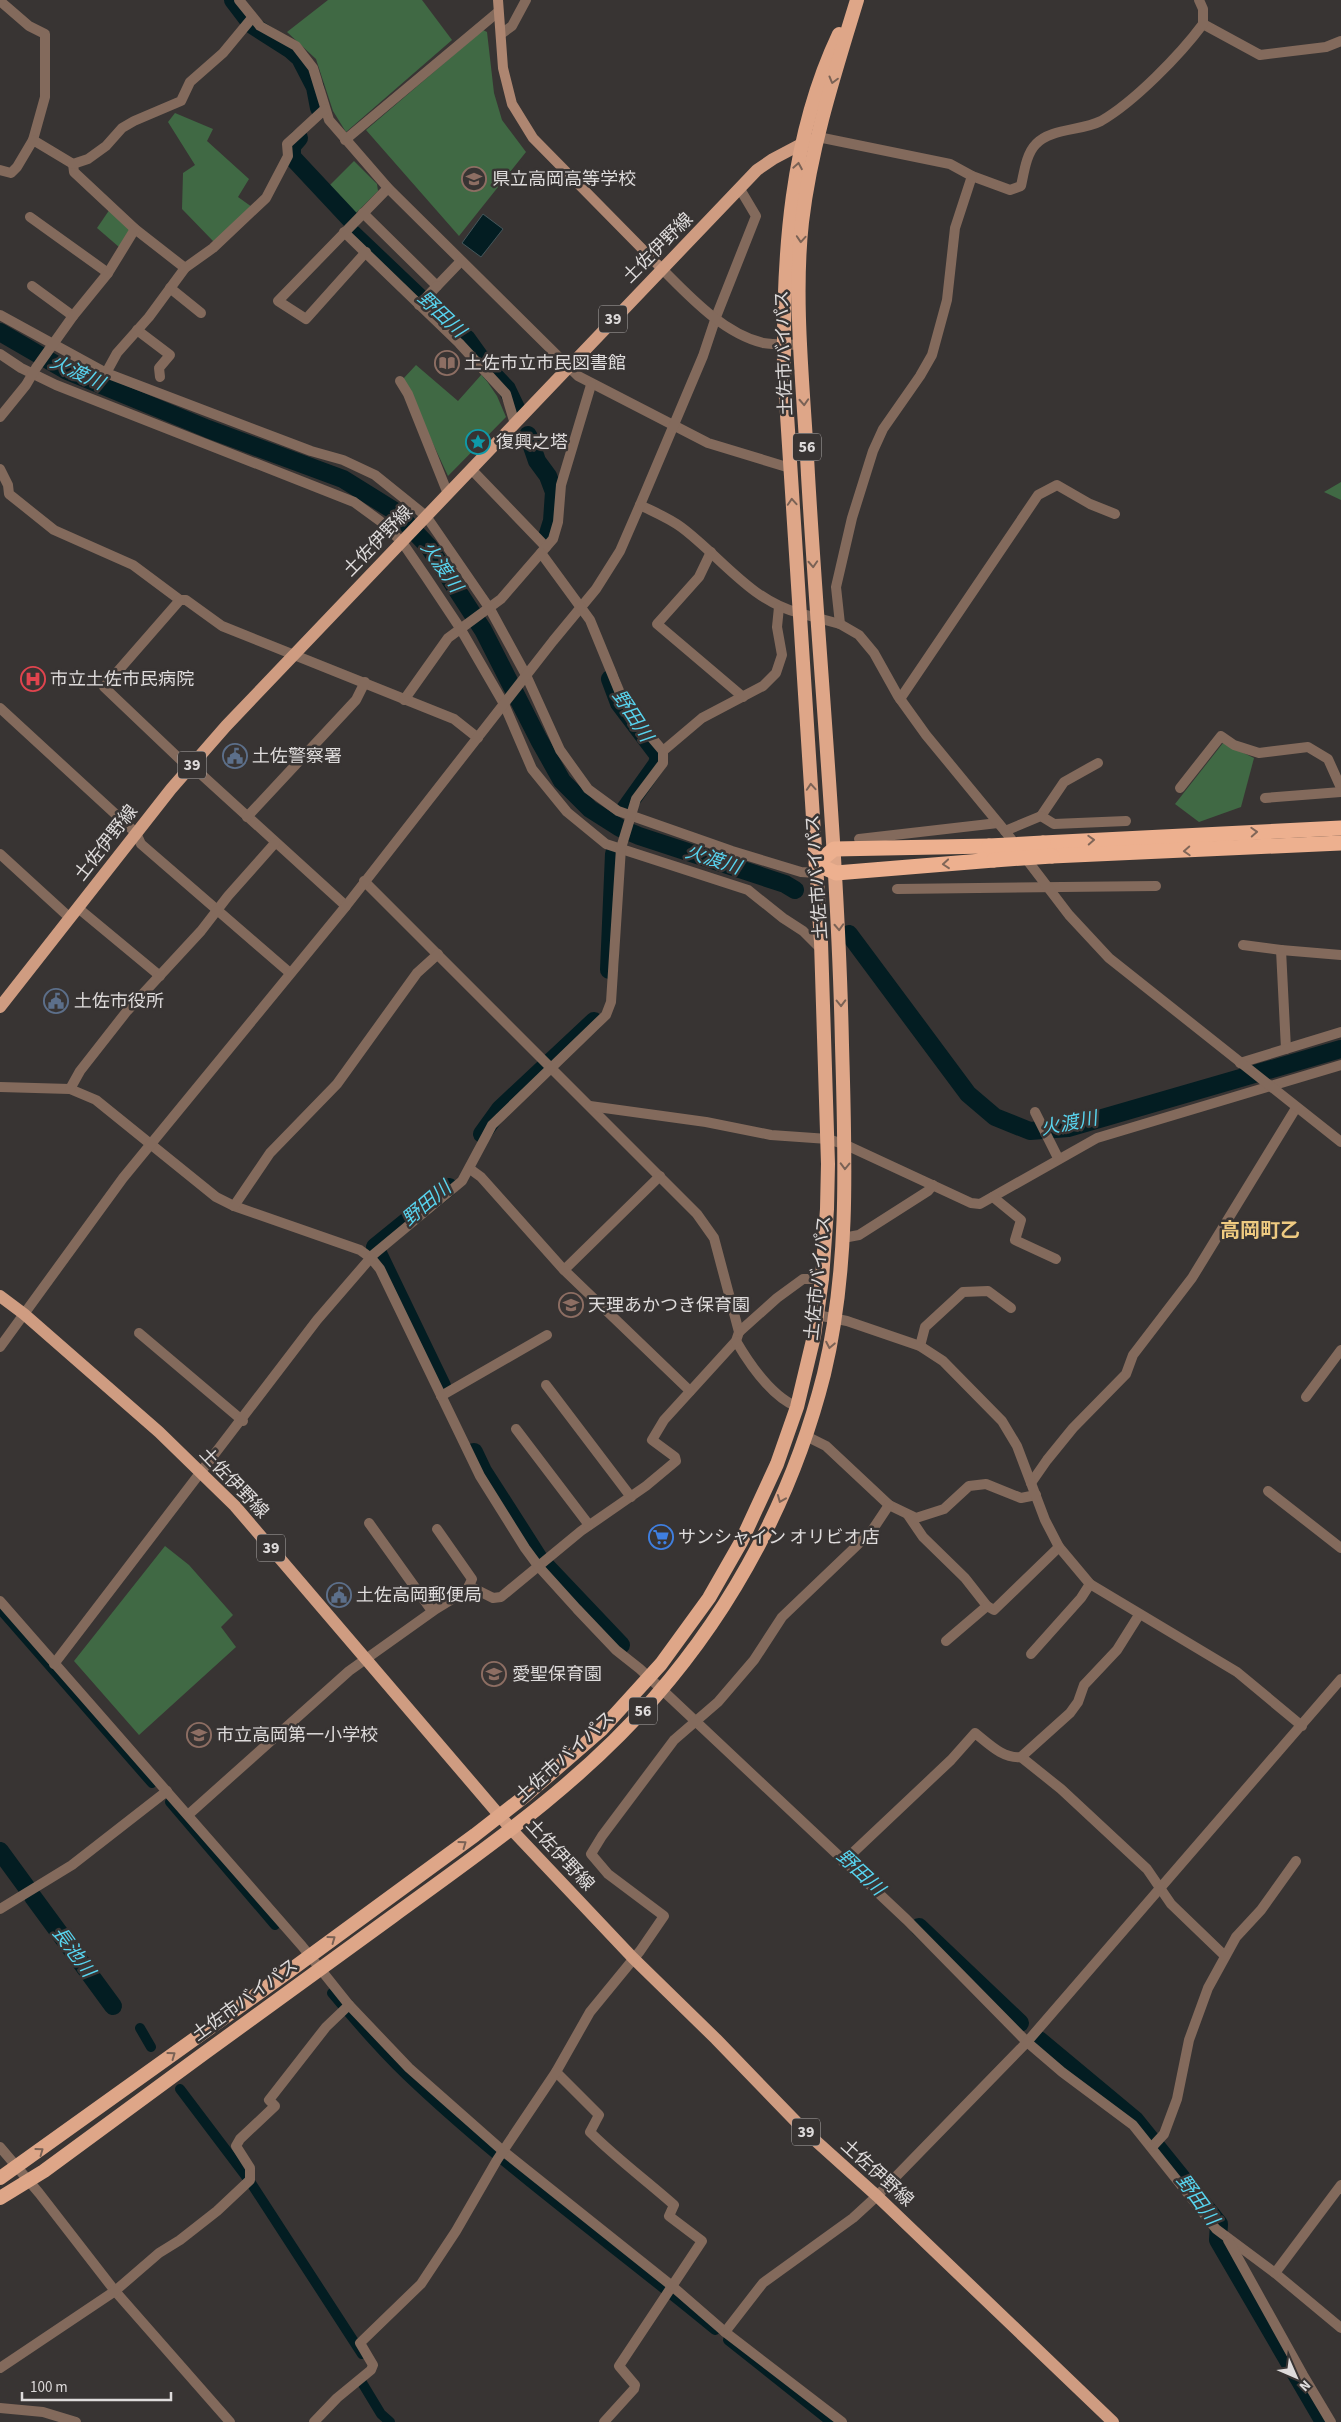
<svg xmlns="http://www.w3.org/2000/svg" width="1341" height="2422" font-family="'Source Sans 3','Noto Sans JP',sans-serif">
  <rect width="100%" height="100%" fill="#383433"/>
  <g fill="#406944">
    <path d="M 328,0 L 422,0 L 452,40 L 346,132 L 333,111 L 316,59 L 287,32 Z"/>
    <path d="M 483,30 L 487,32 L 494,93 L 502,120 L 526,152 L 459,236 L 366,130 Z"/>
    <path d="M 175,113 L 213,129 L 207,141 L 249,179 L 238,197 L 252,207 L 214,242 L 182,209 L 183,173 L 195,165 L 168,122 Z"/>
    <path d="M 354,161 L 377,184 L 378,191 L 352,217 L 326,189 Z"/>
    <path d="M 110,209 L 132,228 L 119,247 L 97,228 Z"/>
    <path d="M 416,365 L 458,401 L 482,374 L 497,396 L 506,417 L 448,476 L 403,379 Z"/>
    <path d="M 1341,482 L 1341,500 L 1324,492 Z"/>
    <path d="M 1223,743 L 1254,758 L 1241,807 L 1199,822 L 1175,804 Z"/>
    <path d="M 165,1546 L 189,1565 L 233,1615 L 221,1627 L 236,1647 L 139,1735 L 74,1661 Z"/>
  </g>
  <path fill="#031d22" stroke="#45565a" d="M 483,214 L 503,229 L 481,257 L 462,243 Z"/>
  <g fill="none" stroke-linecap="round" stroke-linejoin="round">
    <g stroke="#031d22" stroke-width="10">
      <path d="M 0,1609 L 152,1783"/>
      <path d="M 170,1802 L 275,1925"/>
      <path d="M 332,1993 C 359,2025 386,2057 417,2085 C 510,2172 616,2248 715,2330"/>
      <path d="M 140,2028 L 151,2047"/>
      <path d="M 180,2089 L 248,2179"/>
      <path d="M 251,2183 L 362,2354"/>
      <path d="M 728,2340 L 831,2422"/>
      <path d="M 361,2381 L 381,2414 L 390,2422"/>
    </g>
    <g stroke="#031d22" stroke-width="18">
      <path d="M 233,0 L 252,25 L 291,50 L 300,58 L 315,87 L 319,108"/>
      <path d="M 299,138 L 292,146 L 292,157 L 350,219"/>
      <path d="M 353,234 L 436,313 L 467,339 L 490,371 L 507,389 L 517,410"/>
      <path d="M 0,332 L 67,371 L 208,429 L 343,479 L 396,512 L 429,547 L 483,630 L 539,740 L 562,781 L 590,809 L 620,828 L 639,836 L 785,884 L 795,890"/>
      <path d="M 528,435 L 537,461 L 548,476 L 554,492 L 552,521 L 546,540"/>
      <path d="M 610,679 L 619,703 L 659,756 L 657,764 L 625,809"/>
      <path d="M 849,934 L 968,1094 L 995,1117 L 1030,1131 L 1068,1128 L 1341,1049"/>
      <path d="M 609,970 L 614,854"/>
      <path d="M 482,1134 L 500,1109 L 594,1021"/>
      <path d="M 442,1386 L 375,1247 L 449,1187"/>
      <path d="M 474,1452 L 483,1471 L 540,1560"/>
      <path d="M 546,1566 L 621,1645"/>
      <path d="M 0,1851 L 27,1888"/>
      <path d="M 33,1897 L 113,2006"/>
      <path d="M 919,1927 L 1020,2023"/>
      <path d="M 1039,2040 L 1135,2120 L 1219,2224 L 1218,2240 L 1324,2422"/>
    </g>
    <g stroke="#836a5c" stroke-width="10">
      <path d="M 239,0 L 260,26 L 296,46 L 313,68 L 329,120 L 388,188 L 578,376 L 708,443 L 790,468"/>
      <path d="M 0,1 L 29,26 L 45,34 L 45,97 L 33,140"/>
      <path d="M 1203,24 L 1260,55 L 1326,47 L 1341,41"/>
      <path d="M 501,34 L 512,26 L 526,0"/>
      <path d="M 818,137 L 950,164 L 972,176 L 1010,190 L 1021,186 C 1024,173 1026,154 1036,144 C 1051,128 1082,131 1101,121 C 1134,102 1180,55 1203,24 L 1203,9 L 1199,0"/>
      <path d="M 345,140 L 498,12"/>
      <path d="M 73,164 L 74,172 L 135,229 L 185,268"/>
      <path d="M 0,170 L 11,173 L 17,167 L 33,140 L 73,164 L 88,159 L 106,146 L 122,128 L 134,121 L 181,101 L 190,82 L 223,53 L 252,18"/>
      <path d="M 363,213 L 437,286 L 461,261"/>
      <path d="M 30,217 L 108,273"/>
      <path d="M 344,232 L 459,343 L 506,394 L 515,424"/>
      <path d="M 366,252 L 306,319 L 278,301 L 388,188"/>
      <path d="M 32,286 L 73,316"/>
      <path d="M 170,288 L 201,313"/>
      <path d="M 419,305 L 437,286"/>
      <path d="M 0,315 L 106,373 L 311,451 L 343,460 L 375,475 L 426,516 L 490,609 L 526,675 L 560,750 L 588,789 L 618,811 L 732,851 L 801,872 L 816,873"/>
      <path d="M 137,330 L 170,355 L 159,368 L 160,377"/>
      <path d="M 0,354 L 21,368 L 56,385 L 354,502 L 380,521 L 402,542 L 426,577 L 460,628 L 504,704 L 532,769 L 567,812 L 606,844 L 748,890 L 783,918 L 803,931 L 821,949"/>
      <path d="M 106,373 L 117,353 L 149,317 L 185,268 L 213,248 L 266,198 L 288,156 L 287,144 L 325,109"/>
      <path d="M 400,381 L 408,394 L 448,494"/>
      <path d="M 0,417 L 26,385 L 36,368 L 73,316 L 108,273 L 135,229"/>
      <path d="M 0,469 L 8,485 L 9,494 L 54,530 L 133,565 L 180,600 L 186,600 L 222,626 L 454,719 L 478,738"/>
      <path d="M 471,469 L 546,547"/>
      <path d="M 640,505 C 654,512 669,518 681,527 C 720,556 751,601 799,613"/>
      <path d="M 711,552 L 699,577 L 657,624 L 743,697"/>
      <path d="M 180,600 L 104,687 L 185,764 L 192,766 L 346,906"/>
      <path d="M 840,624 L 836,587 L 852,518 L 873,451 L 883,429 L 920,376 L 932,355 L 947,300 L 955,228 L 972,176"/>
      <path d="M 900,699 L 1038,495 L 1057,485 L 1090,504 L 1115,514"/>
      <path d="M 404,700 L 448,638 L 501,599 L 553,539 L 558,522 L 561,485 L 591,385"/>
      <path d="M 0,708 L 136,833 L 141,844 L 290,973"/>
      <path d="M 663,751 L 702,718 L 763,686 L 776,673 L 782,655 L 777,627 L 779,607"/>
      <path d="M 1180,788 L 1221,736 L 1234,745 L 1259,753 L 1308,747 L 1328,759 L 1341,788"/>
      <path d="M 1265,798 L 1341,792"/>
      <path d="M 1041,816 L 1064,782 L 1098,763"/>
      <path d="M 247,817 L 356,700 L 365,682"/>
      <path d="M 1005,831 L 1041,816 L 1054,824 L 1126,821"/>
      <path d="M 859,839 L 998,823"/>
      <path d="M 0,854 L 70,918"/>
      <path d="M 364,881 L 697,1214 L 714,1238 L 739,1332 L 736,1341 L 664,1420 L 652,1440 L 675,1457 L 676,1461 L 646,1486 L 581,1531 L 501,1597 L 493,1598 L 469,1586"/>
      <path d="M 897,889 L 1156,886"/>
      <path d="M 78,908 L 160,976"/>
      <path d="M 1243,945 L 1281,950"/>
      <path d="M 1286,1049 L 1281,950 L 1341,955"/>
      <path d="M 1240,1063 L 1341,1032"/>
      <path d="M 0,1087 L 70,1089 L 96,1100 L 216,1197 L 234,1206 L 360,1250 L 371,1258 L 380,1269 L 480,1476 L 525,1548 L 539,1567 L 577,1609 L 616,1650 L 640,1669 L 907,1920 L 1027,2042 L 1062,2072 L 1133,2125 L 1216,2229 L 1275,2273 L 1341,2328"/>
      <path d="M 70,1089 L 80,1071 L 127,1011 L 201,931 L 228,896 L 275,843"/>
      <path d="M 590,1106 L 706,1122 L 771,1135 L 828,1139 L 846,1145 L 971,1203 L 980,1204 L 1097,1138 L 1341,1065"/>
      <path d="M 1035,1112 L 1058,1158"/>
      <path d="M 470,1169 L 481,1177 L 564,1270 L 660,1176"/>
      <path d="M 993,1197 L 1021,1220 L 1015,1240 L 1056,1259"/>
      <path d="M 234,1206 L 270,1153 L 337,1084 L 417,973 L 438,954"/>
      <path d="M 843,1238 L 859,1235 L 928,1191 L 933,1185"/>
      <path d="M 564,1270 L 690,1391"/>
      <path d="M 739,1332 L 777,1298 L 803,1279 L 822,1279"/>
      <path d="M 139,1333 L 243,1421"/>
      <path d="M 736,1341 C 750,1365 771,1396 797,1407"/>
      <path d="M 920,1346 L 925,1327 L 963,1292 L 988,1291 L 1011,1308"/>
      <path d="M 0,1347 L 123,1178 L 346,906 L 553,641 L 596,589 L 620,551 L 640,505 L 703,356 L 716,317 L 756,216 L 740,189"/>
      <path d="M 546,1385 L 631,1497"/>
      <path d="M 441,1396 L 547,1335"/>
      <path d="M 1306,1397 L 1341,1350"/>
      <path d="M 516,1429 L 589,1525"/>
      <path d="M 806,1436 L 826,1446 L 889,1505 L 916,1518 L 944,1509 L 969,1486 L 986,1484 L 1021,1498 L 1036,1495"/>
      <path d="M 1031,1483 L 1047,1460 L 1073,1428 L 1126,1374 L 1133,1355 L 1192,1278 L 1296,1108"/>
      <path d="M 1268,1491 L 1341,1548"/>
      <path d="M 908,1515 L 923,1537 L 965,1578 L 987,1606 L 946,1641"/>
      <path d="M 369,1523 L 432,1611"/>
      <path d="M 0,1601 L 302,1946 L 349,2005 L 409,2068 L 503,2151 L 672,2286 L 725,2332 L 842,2422"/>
      <path d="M 987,1606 L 994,1610 L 1059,1547"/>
      <path d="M 1031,1654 L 1081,1598 L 1090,1584"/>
      <path d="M 54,1664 L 317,1320 L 374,1254 L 462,1181 L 492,1125 L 606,1015 L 611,1002 L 621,848 L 636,799 L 663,763 L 663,751 L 635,718 L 622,698 L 590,620 L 541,553"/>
      <path d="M 1021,1757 L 1061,1789 L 1147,1869 L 1171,1904 L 1225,1956"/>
      <path d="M 188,1815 L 349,1671 L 436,1609 L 467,1590 L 472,1579 L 437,1529"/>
      <path d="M 843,1862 L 951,1760 L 975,1733 C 989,1744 1003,1759 1021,1757 L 1070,1713 L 1078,1702 L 1084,1685 L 1117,1650 L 1139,1615"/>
      <path d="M 0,1909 L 72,1865 L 167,1791"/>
      <path d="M 556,2072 L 599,2115 L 590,2132 C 616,2158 647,2181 674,2205 L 669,2216 L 702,2241 L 619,2366 L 635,2385 L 634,2389 L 604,2422"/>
      <path d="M 0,2147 L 39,2193 L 115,2291 L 230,2422"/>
      <path d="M 1152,2147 L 1164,2134 L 1177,2099 L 1189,2040 L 1208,1988 L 1236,1937 L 1261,1910 L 1296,1861"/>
      <path d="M 1228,2240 L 1303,2375 L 1331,2422"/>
      <path d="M 1275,2273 L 1341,2185"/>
      <path d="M 725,2332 L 763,2283 L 853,2218 L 877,2196"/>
      <path d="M 0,2368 L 115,2291 L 159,2253 L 180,2240 L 217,2211 L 250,2180 L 250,2168 L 236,2146 L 240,2139 L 275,2106 L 269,2100 L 326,2027 L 349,2005"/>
      <path d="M 0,2408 L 43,2412 L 76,2422"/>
      <path d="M 314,2422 L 337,2398 L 371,2370 L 373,2365 L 360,2343 L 421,2284 L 456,2231 L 497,2160 L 556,2072 L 590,2012 L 640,1951 L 664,1916 L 608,1874 L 591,1854 L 602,1836 L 674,1740 L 718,1702 L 754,1660 L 782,1617 L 871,1532 L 889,1505"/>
    </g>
    <g stroke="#836a5c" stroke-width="10">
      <path d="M 662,269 C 690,297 723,333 763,343 C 775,345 789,344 802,345"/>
      <path d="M 799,613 L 840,624 L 859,635 L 874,653 L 898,696 L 926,735 L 1005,831 L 1069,915 L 1109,958 L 1341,1142"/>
      <path d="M 817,1315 L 847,1321 L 920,1346 L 943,1361 L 1002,1421 L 1017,1446 L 1045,1520 L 1059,1547 L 1090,1584 L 1237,1672 L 1302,1726"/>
      <path d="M 877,2196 L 1027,2042 L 1341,1679"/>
    </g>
    <path stroke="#ae8671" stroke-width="10" d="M 498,0 L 503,68 L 512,104 L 533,138 L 662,269"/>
    <g stroke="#cf9c81" stroke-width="12">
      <path d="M 0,1007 L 171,789 L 226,726 L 757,170 L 773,159 L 809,140"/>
      <path d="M 0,1296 L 24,1314 L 159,1432 L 235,1506 L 512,1830 L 633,1958 L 716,2039 L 807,2133 L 877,2196 L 1113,2422"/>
    </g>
    <g stroke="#dea688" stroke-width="14">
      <path d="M 0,2178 L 288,1972 L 475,1835 L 525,1796 L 601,1730 L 661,1664 L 709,1598 L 741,1542 L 777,1464 L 797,1407 L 814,1336 L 822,1279 L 827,1209 L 828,1164 L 821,942 L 784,368 C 783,255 790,137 839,34"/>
      <path d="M 0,2198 L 44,2171 C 160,2085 276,2001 393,1916 C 485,1849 580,1784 655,1697 C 736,1604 794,1493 824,1374 C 850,1266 845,1155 842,1045 C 838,855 819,665 808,475 C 804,394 793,302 802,222 C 811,146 835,72 857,0"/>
    </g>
    <g stroke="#edb08f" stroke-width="15">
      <path d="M 1043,843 L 1341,828"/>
      <path d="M 989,846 L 834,849 L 816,864 L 836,873 L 994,860"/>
      <path d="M 1052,856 L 1341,843"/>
    </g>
    <g stroke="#edb08f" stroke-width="15">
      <path d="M 989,846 L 1043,843"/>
      <path d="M 994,860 L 1052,856"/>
    </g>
  </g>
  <defs><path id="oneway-chevron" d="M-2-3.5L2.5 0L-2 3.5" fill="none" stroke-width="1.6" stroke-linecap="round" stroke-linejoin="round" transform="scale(1.25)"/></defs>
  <g stroke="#7a6255">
    <use href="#oneway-chevron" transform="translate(833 80) rotate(105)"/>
    <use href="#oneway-chevron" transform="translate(798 166) rotate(-80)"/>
    <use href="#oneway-chevron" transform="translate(801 239) rotate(94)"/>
    <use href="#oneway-chevron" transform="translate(804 402) rotate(87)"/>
    <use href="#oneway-chevron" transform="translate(792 502) rotate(-94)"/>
    <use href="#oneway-chevron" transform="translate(813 564) rotate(87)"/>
    <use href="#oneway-chevron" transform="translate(811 787) rotate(-94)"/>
    <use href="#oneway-chevron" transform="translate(839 927) rotate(87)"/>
    <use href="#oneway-chevron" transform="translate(841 1003) rotate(89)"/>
    <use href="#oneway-chevron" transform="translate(845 1166) rotate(91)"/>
    <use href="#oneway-chevron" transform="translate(830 1345) rotate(101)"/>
    <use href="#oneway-chevron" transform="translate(781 1499) rotate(112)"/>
    <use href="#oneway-chevron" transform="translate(463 1844) rotate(-36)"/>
    <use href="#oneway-chevron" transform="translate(332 1939) rotate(-36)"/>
    <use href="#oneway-chevron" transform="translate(172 2055) rotate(-36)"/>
    <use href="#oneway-chevron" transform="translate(40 2151) rotate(-36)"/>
  </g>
  <g stroke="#806658">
    <use href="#oneway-chevron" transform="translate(1254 832) rotate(-3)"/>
    <use href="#oneway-chevron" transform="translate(1091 840) rotate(-3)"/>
    <use href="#oneway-chevron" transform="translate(1187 851) rotate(177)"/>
    <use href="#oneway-chevron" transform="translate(946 864) rotate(175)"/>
  </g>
  <defs>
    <symbol id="school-ring" viewBox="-11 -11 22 22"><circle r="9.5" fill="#383433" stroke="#8d6e63" stroke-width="1.5"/><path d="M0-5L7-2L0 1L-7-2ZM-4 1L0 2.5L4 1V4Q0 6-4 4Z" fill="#8d6e63"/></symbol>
    <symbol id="library-ring" viewBox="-11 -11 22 22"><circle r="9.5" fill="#383433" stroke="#8d6e63" stroke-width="1.5"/><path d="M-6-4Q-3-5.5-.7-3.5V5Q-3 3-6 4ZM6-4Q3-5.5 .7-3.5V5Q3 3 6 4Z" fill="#8d6e63"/></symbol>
    <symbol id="sight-ring" viewBox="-11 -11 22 22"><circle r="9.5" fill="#383433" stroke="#0f9aa8" stroke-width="1.5"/><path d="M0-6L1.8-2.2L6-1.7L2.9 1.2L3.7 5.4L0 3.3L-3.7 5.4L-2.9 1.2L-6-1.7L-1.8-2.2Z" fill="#0f9aa8"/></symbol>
    <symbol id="hospital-ring" viewBox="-11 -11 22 22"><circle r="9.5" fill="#383433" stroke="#e0444e" stroke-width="1.5"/><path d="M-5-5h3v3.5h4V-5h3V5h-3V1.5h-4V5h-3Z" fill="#e0444e"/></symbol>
    <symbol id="civic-ring" viewBox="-11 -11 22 22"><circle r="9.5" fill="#383433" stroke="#5c6f8a" stroke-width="1.5"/><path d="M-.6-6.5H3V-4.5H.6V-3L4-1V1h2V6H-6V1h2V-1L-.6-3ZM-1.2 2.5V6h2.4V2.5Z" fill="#5c6f8a"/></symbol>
    <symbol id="supermarket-ring" viewBox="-11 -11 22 22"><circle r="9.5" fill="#383433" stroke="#3f7fe0" stroke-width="1.5"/><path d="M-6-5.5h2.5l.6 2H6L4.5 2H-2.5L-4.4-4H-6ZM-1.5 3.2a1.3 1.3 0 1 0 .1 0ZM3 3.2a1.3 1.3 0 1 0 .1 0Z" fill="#3f7fe0"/></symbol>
  </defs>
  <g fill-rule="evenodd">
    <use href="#school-ring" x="460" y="165" width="28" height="28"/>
    <use href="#library-ring" x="433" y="349" width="28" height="28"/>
    <use href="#sight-ring" x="464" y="428" width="28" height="28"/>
    <use href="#hospital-ring" x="19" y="665" width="28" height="28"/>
    <use href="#civic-ring" x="221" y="742" width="28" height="28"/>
    <use href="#civic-ring" x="42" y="987" width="28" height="28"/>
    <use href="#school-ring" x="557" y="1291" width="28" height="28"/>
    <use href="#supermarket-ring" x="647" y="1523" width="28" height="28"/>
    <use href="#civic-ring" x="325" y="1581" width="28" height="28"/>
    <use href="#school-ring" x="480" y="1660" width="28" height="28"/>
    <use href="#school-ring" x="185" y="1721" width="28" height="28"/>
  </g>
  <g text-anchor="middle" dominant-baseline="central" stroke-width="5" stroke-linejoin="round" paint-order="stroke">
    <g fill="#383433" stroke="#aca9a9" stroke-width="1">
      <rect x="599" y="305.5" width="28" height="27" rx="4"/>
      <rect x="793" y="433.5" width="28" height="27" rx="4"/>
      <rect x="178" y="751.5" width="28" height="27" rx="4"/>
      <rect x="257" y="1534.5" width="28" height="27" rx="4"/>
      <rect x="629" y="1697.5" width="28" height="27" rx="4"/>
      <rect x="792" y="2118.5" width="28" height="27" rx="4"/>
    </g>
    <g font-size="16" font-weight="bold" fill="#dedbdb">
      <text x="613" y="319">39</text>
      <text x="807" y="447">56</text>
      <text x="192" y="765">39</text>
      <text x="271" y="1548">39</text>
      <text x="643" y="1711">56</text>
      <text x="806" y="2132">39</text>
    </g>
    <g font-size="18" fill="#dedbdb" stroke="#383433" text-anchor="start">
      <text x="492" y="179">県立高岡高等学校</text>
      <text x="464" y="363">土佐市立市民図書館</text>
      <text x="496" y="442">復興之塔</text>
      <text x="50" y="679">市立土佐市民病院</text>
      <text x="252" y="756">土佐警察署</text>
      <text x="74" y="1001">土佐市役所</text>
      <text x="588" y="1305">天理あかつき保育園</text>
      <text x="678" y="1537">サンシャイン オリビオ店</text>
      <text x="356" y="1595">土佐高岡郵便局</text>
      <text x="512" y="1674">愛聖保育園</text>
      <text x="216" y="1735">市立高岡第一小学校</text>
    </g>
    <g font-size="18" fill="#dedbdb" stroke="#383433">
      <text transform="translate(658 248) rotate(-45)">土佐伊野線</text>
      <text transform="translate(784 353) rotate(-92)">土佐市バイパス</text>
      <text transform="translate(378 541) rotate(-46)">土佐伊野線</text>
      <text transform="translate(106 843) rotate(-52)">土佐伊野線</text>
      <text transform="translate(817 877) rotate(-94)">土佐市バイパス</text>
      <text transform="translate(818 1278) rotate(-84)">土佐市バイパス</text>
      <text transform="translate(234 1483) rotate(46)">土佐伊野線</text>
      <text transform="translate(565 1757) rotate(-42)">土佐市バイパス</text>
      <text transform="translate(560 1855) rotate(47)">土佐伊野線</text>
      <text transform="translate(245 2000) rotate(-36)">土佐市バイパス</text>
      <text transform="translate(877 2173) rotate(42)">土佐伊野線</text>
    </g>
    <g font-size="19" font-style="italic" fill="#58d4ef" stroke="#383433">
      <text transform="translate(441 315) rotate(43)">野田川</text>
      <text transform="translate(77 373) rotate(25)">火渡川</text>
      <text transform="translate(441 567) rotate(55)">火渡川</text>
      <text transform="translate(632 716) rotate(57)">野田川</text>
      <text transform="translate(713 860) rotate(18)">火渡川</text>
      <text transform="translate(1069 1124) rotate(-11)">火渡川</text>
      <text transform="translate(427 1204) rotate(-40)">野田川</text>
      <text transform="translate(860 1873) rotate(43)">野田川</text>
      <text transform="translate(73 1952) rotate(54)">長池川</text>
      <text transform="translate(1197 2200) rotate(54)">野田川</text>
    </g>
    <g font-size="20" font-weight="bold" fill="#eeca81" stroke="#383433">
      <text x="1260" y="1231">高岡町乙</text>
    </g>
  </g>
  <g transform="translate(1296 2377) rotate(135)" stroke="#383433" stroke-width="4" paint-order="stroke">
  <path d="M0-4L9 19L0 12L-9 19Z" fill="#dedbdb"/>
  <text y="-8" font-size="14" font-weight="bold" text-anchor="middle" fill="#dedbdb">N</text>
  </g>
  <path d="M22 2392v8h149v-8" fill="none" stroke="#dedbdb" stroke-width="2.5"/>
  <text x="30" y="2392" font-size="15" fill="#dedbdb" stroke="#383433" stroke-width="4" paint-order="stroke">100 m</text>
</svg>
